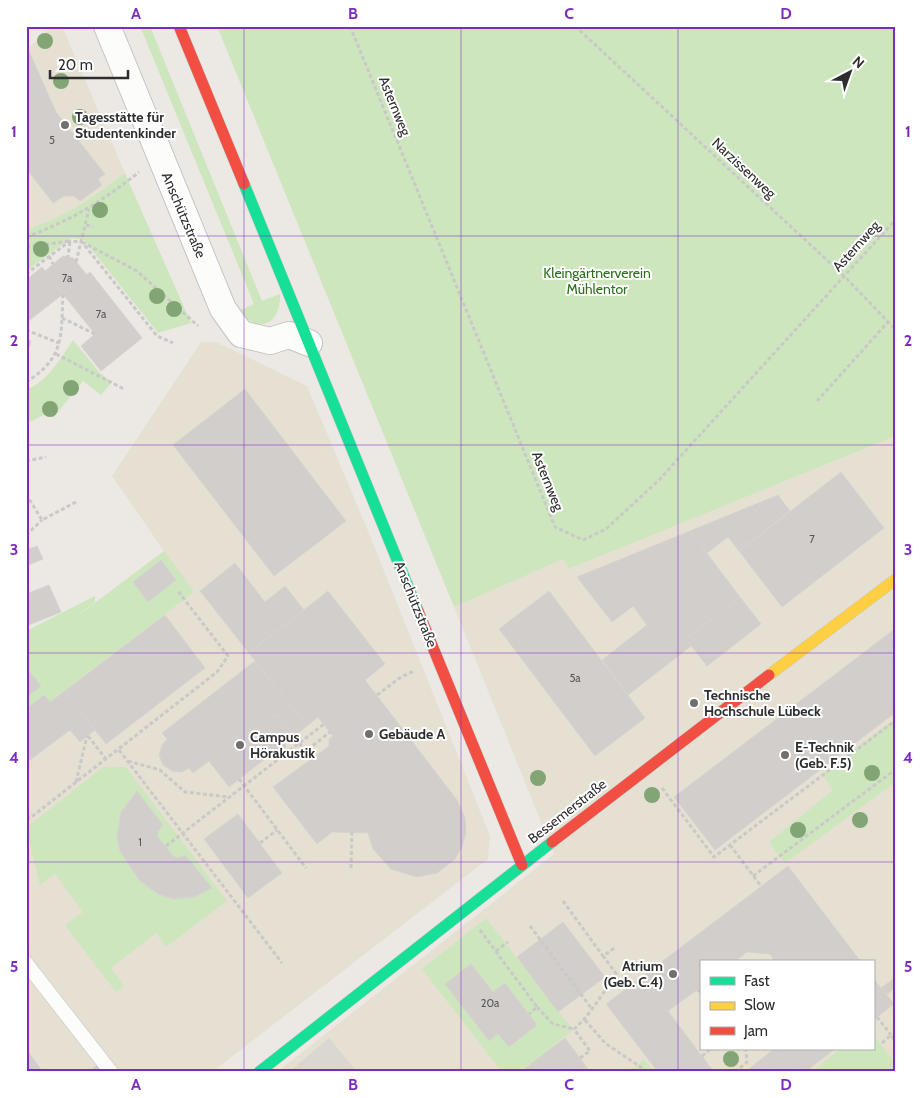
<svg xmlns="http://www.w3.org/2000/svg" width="922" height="1098" font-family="Cabin,sans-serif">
  <rect width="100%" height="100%" fill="#ece8e4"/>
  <g fill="#e6e0d3" fill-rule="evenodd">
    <path d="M 53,26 L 62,26 L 125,173 L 94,197 L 61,218 L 26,230 L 26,50 Z"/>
    <path d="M 201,342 L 216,342 L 307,386 L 366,526 L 490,836 L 488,859 L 212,1072 L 26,1072 L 26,655 L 164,551 L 112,476 Z"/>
    <path d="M 896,436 L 896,1072 L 277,1072 L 554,854 L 454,607 L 563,558 L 569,569 ZM 701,962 L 873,962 L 873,1049 L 701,1049 Z"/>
  </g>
  <g fill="#cee6be">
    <path d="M 140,26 L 150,26 L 262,301 L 280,294 C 281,324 259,335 239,311 L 254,304 Z"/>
    <path d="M 217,26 L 896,26 L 896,436 L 569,569 L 563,559 L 454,607 Z"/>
    <path d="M 125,173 L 131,187 L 191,323 L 158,333 L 84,240 L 71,238 L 26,271 L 26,230 C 68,215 90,200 125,173 Z"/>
    <path d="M 73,340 L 100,373 L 112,382 L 101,395 L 83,381 L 53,418 L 50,412 L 26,424 L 26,389 C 45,385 63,355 73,340 Z"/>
    <path d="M 164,551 L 194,592 L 50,702 L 44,695 L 26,709 L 26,631 L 95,596 L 95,602 L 67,624 Z"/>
    <path d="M 896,718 L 896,782 L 785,863 L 769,842 L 833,790 L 822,774 Z"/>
    <path d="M 103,767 L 126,767 L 227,901 L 166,947 L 156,933 L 111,968 L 124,986 L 116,992 L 65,925 L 83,912 L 55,874 L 40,885 L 26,828 Z"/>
    <path d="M 486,918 L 573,1030 L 520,1072 L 502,1072 L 422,969 Z"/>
    <path d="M 873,1034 L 896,1064 L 896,1072 L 811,1072 L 840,1049 L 873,1049 Z"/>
    <path d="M 644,1060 L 654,1072 L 628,1072 Z"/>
  </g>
  <path fill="#dad6d2" d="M 329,1038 L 357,1072 L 289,1072 Z"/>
  <g fill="#d1cecb" stroke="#d7d4d0">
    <path d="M 28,49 L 56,112 L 105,174 L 98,179 L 102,185 L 80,201 L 74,196 L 64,196 L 53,203 L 26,168 L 26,50 Z"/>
    <path d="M 63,256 L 73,258 L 87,275 L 63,294 L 45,271 Z"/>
    <path d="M 42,267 L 63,294 L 26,323 L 26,280 Z"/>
    <path d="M 90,272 L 142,338 L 101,371 L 81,346 L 95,334 L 63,294 Z"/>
    <path d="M 26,336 L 31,342 L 26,354 Z"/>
    <path d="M 245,389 L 346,521 L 274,576 L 173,445 Z"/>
    <path d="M 841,472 L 884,528 L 782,607 L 739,551 Z"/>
    <path d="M 778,495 L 790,511 L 739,551 L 728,537 L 707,553 L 690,531 Z"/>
    <path d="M 690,531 L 740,597 L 686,639 L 691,646 L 628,695 L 602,660 L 647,625 L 633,606 L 612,622 L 577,577 Z"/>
    <path d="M 37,546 L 43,559 L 26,566 L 26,550 Z"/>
    <path d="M 161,560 L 176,580 L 148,602 L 133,582 Z"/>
    <path d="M 235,563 L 265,602 L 285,586 L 304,610 L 249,653 L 200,591 Z"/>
    <path d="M 26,585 L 29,593 L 49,585 L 61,612 L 26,626 Z"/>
    <path d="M 328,591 L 385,664 L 365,680 L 457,800 L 465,818 L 466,833 L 462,847 L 455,859 L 437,873 L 417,877 L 391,869 L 373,849 L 368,833 L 332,832 L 317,844 L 273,787 L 329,746 L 329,739 L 333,736 L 318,717 L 307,726 L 249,653 Z"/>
    <path d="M 549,591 L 645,718 L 595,756 L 499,629 Z"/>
    <path d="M 740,597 L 761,624 L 707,666 L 686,639 Z"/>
    <path d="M 165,615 L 205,668 L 106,744 L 65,691 Z"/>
    <path d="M 896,628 L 896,712 L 715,850 L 674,797 Z"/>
    <path d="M 255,661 L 307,726 L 294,736 L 277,714 L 257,730 L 274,752 L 229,787 L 209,761 L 193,773 L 189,768 L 182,772 L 172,771 L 163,765 L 159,755 L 162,745 L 167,739 L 162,733 Z"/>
    <path d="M 26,667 L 41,686 L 26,698 Z"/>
    <path d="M 65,691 L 95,730 L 80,742 L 70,730 L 26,763 L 26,709 L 44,695 L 50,702 Z"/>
    <path d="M 277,714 L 294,735 L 274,752 L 257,730 Z"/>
    <path d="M 137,791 L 163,825 L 158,831 L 158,837 L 173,856 L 178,858 L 185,855 L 212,888 L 194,897 L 173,899 L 158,894 L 139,880 L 120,851 L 117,837 L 121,812 Z"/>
    <path d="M 238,814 L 282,873 L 248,898 L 204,839 Z"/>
    <path d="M 788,866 L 861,962 L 775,962 L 770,954 L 747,952 L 734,962 L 701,962 L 701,987 L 668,1011 L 714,1072 L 658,1072 L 606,1004 Z"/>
    <path d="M 563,922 L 605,977 L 558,1012 L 517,957 Z"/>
    <path d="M 471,964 L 493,992 L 505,983 L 537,1025 L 509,1047 L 498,1034 L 489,1041 L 445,984 Z"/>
    <path d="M 896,977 L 896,987 L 886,995 L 881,988 Z"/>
    <path d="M 873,978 L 894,1004 L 873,1020 Z"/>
    <path d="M 565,1038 L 590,1072 L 520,1072 Z"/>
    <path d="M 26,1049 L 43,1072 L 26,1072 Z"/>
    <path d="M 774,1049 L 835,1049 L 805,1072 L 745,1072 Z"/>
    <path d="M 97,1065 L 102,1072 L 89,1072 Z"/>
  </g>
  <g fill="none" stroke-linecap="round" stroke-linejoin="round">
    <defs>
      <path id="lane" d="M 26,963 L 111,1072"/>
      <path id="street" d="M 107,26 L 223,309 L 241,334 L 270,341 L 289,335 L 309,343"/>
      <g id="fast">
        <path d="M 244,184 L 418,611"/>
        <path d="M 259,1072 L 552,842"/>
      </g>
      <path id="slow" d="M 769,675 L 896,579"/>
      <g id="jam">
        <path d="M 179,26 L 244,184"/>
        <path d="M 418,611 L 522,865"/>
        <path d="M 552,842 L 769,675"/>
      </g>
    </defs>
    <use href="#lane" stroke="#c5c4c5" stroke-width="15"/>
    <use href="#street" stroke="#c5c4c5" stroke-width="28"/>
    <use href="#fast" stroke="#c5c4c5" stroke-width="12"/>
    <use href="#slow" stroke="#c5c4c5" stroke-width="12"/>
    <use href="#jam" stroke="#c5c4c5" stroke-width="12"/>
    <g stroke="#c9c9c8" stroke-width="3" stroke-dasharray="4 2.5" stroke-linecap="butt">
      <path d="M 350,26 L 555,527 L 583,540 L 606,529 L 659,480 L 896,219"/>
      <path d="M 575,26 L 844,276 L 896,330"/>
      <path d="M 86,225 L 93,227"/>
      <path d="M 26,237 C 70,221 103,201 139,172"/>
      <path d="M 82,242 L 137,271 L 198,326"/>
      <path d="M 26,247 L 70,241 L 68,257"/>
      <path d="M 49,256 L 53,264"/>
      <path d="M 76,262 L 89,209"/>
      <path d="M 26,274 L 70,241 L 82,242 L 157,336 L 173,343"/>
      <path d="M 62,318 L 95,334"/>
      <path d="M 26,330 L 59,343"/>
      <path d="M 56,354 L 124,389"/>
      <path d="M 26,382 C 65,358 61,336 63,294"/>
      <path d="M 817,401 L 888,322"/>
      <path d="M 26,461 L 46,457"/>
      <path d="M 26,494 L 42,520 L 76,502"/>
      <path d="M 26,535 L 42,520"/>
      <path d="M 377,695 L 401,677 L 414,671"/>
      <path d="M 88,736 L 106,759"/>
      <path d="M 299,743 L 306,751 L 330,732"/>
      <path d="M 283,744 L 288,751"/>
      <path d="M 119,750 L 282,963"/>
      <path d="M 128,761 L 160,770 L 185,792 L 229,797"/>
      <path d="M 239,779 L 306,868"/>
      <path d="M 76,782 L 87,736"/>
      <path d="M 662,788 L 714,857 L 896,720"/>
      <path d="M 26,818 L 30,818 L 217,672 L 228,656 L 177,590"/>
      <path d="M 260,843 L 277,830"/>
      <path d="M 730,845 L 761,886"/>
      <path d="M 166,846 L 324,724"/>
      <path d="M 351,868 L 352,832"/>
      <path d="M 753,876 L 896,769"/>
      <path d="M 563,901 L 603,956"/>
      <path d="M 530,926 L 592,1009"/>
      <path d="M 480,930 L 537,1007 L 529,1014"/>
      <path d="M 496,951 L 508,942"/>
      <path d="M 697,990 L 701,992"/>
      <path d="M 537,1007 L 553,1024 L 574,1029"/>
      <path d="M 877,1017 L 891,1035"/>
      <path d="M 585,1020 L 605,1043 L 648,1072"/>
      <path d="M 882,1043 L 891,1035 L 896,1042"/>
      <path d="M 702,1056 L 710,1049"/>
      <path d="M 580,1058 L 590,1051 L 574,1029 C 592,1014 601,992 618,976 L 603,956 L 616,947"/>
      <path d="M 735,1072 L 747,1062 L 746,1049"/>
    </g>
    <use href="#lane" stroke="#fcfcfb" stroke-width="14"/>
    <use href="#street" stroke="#fcfcfb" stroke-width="26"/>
    <use href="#fast" stroke="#16e098" stroke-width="11"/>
    <use href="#slow" stroke="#ffcf43" stroke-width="11"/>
    <use href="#jam" stroke="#f24e42" stroke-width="11"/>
  </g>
  <g fill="#82a575">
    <circle cx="45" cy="41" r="8"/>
    <circle cx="61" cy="81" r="8"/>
    <circle cx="80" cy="117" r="8"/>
    <circle cx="100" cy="210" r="8"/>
    <circle cx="41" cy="249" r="8"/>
    <circle cx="157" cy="296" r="8"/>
    <circle cx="174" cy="309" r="8"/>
    <circle cx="71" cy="388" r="8"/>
    <circle cx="50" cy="409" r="8"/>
    <circle cx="872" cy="773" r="8"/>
    <circle cx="538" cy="778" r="8"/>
    <circle cx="652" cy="795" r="8"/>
    <circle cx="860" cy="820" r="8"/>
    <circle cx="798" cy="830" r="8"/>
    <circle cx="731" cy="1059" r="8"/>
  </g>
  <path fill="none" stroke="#7b2cbf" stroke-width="1" stroke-opacity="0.55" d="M 244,26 L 244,1072M 461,26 L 461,1072M 678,26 L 678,1072M 26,236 L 896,236M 26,445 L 896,445M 26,653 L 896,653M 26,862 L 896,862"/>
  <g fill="#706f6e" stroke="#fff" stroke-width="2">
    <circle cx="65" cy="125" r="5"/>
    <circle cx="694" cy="703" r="5"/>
    <circle cx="369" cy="734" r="5"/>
    <circle cx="240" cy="745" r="5"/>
    <circle cx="785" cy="755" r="5"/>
    <circle cx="673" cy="974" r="5"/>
  </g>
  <g text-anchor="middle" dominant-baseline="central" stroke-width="4" stroke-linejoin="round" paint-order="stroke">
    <g font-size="11" fill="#585857">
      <text x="52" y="140">5</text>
      <text x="67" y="278">7a</text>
      <text x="101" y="314">7a</text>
      <text x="812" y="539">7</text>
      <text x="575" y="678">5a</text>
      <text x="140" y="842">1</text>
      <text x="490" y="1003">20a</text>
    </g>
    <g font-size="14" fill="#2e2e2e" stroke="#fff">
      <text transform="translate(395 106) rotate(68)">Asternweg</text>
      <text transform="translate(744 168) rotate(43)">Narzissenweg</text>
      <text transform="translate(184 215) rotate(67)">Anschützstraße</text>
      <text transform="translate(856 246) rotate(-48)">Asternweg</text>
      <text transform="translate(548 481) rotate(68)">Asternweg</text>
      <text transform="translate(416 604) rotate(68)">Anschützstraße</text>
      <text transform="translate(567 811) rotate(-38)">Bessemerstraße</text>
    </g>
    <g font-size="14" font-weight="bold" fill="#2e2e2e" stroke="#fff" text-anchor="start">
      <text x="75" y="117">Tagesstätte für<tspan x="75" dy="16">Studentenkinder</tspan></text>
      <text x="704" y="695">Technische<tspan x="704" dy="16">Hochschule Lübeck</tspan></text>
      <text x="379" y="734">Gebäude A</text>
      <text x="250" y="737">Campus<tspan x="250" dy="16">Hörakustik</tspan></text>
      <text x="795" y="747">E-Technik<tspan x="795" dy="16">(Geb. F.5)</tspan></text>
      <text x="663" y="966" text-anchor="end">Atrium<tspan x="663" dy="16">(Geb. C.4)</tspan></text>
    </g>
    <g font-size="14" fill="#2c6e1b" stroke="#fff">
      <text x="597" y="273">Kleingärtnerverein<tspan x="597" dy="16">Mühlentor</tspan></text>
    </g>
  </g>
  <rect width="922" height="1098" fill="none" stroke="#ffffff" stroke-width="55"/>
  <rect x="700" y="960" width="175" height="90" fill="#ffffff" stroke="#ababab"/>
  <rect x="710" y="977" width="25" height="8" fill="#16e098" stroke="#ababab"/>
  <text x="744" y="986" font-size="15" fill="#2e2e2e">Fast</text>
  <rect x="710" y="1002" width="25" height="8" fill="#ffcf43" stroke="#ababab"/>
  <text x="744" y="1010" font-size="15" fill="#2e2e2e">Slow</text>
  <rect x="710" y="1027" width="25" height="8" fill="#f24e42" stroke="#ababab"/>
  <text x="744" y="1036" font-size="15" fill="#2e2e2e">Jam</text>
  <g transform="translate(850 72) rotate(41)" stroke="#ffffff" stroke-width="4" paint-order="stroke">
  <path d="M0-4L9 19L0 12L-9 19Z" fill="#2e2e2e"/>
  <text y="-8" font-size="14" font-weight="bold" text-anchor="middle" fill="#2e2e2e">N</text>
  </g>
  <path d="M50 70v8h78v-8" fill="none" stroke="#2e2e2e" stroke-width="2.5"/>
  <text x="58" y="70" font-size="15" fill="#2e2e2e" stroke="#ffffff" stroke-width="4" paint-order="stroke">20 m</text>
  <rect x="28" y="28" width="866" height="1042" fill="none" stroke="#7b2cbf" stroke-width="2"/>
  <g font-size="16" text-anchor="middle" font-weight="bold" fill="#7b2cbf">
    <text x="136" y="19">A</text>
    <text x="353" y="19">B</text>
    <text x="569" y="19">C</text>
    <text x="786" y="19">D</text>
    <text x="14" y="137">1</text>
    <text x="908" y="137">1</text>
    <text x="14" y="346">2</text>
    <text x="908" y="346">2</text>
    <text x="14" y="555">3</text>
    <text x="908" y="555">3</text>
    <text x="14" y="763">4</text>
    <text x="908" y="763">4</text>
    <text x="14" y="972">5</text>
    <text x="908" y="972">5</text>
    <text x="136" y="1090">A</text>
    <text x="353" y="1090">B</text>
    <text x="569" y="1090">C</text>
    <text x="786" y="1090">D</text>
  </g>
</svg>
